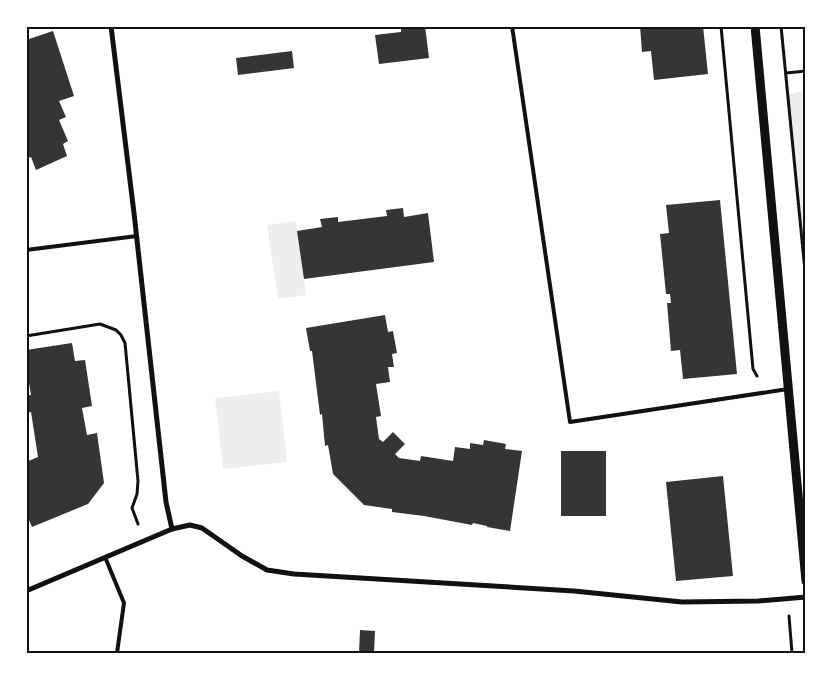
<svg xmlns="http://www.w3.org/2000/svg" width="832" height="679" font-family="'Titillium Web',sans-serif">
  <rect width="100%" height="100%" fill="#fff"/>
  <g fill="#eee">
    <path d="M 806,90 L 806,271 L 786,95 Z"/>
    <path d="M 296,221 L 306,295 L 278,299 L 267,225 Z"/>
    <path d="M 279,391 L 287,462 L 223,469 L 215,398 Z"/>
  </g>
  <g fill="#353535">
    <path d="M 401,26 L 425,26 L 429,58 L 379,64 L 375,35 L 401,32 Z"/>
    <path d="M 640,26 L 703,26 L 708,74 L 654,80 L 651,51 L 642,52 Z"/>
    <path d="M 53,31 L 74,96 L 59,101 L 66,117 L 59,120 L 68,141 L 63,144 L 67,156 L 36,170 L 31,157 L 26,159 L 26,105 L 29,104 L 26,95 L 26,40 Z"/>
    <path d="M 292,51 L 294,68 L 238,75 L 236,58 Z"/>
    <path d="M 720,200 L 737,374 L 683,379 L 680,350 L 671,351 L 667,303 L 671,303 L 670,294 L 666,294 L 660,234 L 669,233 L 666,205 Z"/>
    <path d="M 403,208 L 404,217 L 428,213 L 434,262 L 304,279 L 297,231 L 322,227 L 320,219 L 338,217 L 338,222 L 387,216 L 386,210 Z"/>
    <path d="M 385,315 L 388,332 L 393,331 L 397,353 L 392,354 L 394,367 L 388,367 L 390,382 L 376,384 L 381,416 L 376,417 L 379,439 L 383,442 L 393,432 L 405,444 L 395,454 L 399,458 L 420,461 L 421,456 L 453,461 L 455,447 L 470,449 L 470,443 L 483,445 L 484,440 L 506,444 L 505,449 L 522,451 L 510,531 L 487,527 L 487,526 L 473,523 L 472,525 L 424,516 L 392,512 L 392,509 L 364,505 L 333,474 L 328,445 L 325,446 L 322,414 L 320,415 L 312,351 L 310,351 L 306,328 Z"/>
    <path d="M 72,343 L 75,361 L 85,360 L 92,406 L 82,408 L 87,435 L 97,433 L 104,483 L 88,504 L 32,527 L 28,518 L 26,518 L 26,462 L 38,457 L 31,412 L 26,413 L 26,395 L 31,395 L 26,365 L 26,350 Z"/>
    <rect x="561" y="451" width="45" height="65"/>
    <path d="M 723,476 L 733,576 L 676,581 L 666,482 Z"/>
    <path d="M 360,630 L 375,631 L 374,653 L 359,653 Z"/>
  </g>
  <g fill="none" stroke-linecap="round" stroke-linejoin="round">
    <g stroke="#111" stroke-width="3">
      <path d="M 721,26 L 753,369 L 757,376"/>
      <path d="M 781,26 L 806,281"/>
      <path d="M 786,73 L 806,71"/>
      <path d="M 26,336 L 100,324 L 116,330 L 121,335 L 125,343 L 138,481 L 137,494 L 132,508 L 138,524"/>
      <path d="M 789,616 L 792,653"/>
    </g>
    <g stroke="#111" stroke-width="4">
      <path d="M 512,26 L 570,422 L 788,389"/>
      <path d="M 26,250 L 137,236"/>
      <path d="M 105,557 L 124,603 L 117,653"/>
    </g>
    <g stroke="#111" stroke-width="5">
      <path d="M 111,26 L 134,213 L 166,502 L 172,529"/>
      <path d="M 26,591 L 172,529 L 190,525 L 202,528 L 242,556 L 267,570 L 294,574 L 574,591 L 682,602 L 758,601 L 806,597"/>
    </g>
    <path stroke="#111" stroke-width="9" d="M 755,26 L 806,581"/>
  </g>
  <rect width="832" height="679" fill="none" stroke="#ffffff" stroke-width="55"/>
  <rect x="28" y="28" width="776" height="624" fill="none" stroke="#111" stroke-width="2"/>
</svg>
